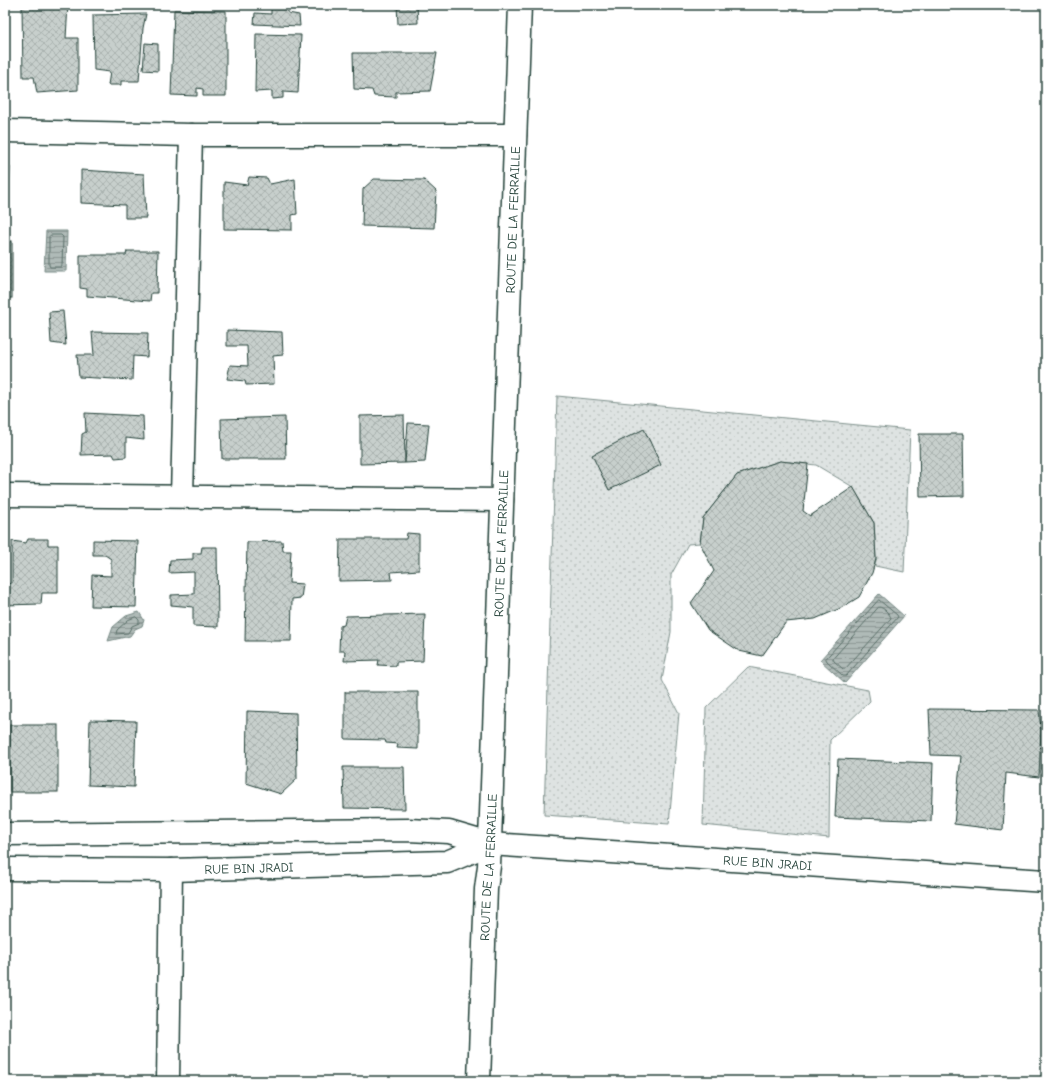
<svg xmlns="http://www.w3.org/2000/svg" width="1051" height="1086" font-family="'Comic Neue',sans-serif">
  <defs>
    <pattern id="park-dots" width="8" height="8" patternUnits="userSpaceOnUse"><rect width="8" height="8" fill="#dee3e2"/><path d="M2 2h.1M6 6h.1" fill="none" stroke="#bec4c2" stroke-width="1.8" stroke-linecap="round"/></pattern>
    <pattern id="water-rules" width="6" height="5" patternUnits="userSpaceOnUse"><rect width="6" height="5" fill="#afbab7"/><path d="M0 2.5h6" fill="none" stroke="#8e9896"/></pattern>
    <pattern id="building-cross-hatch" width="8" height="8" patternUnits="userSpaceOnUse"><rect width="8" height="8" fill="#c7cfcc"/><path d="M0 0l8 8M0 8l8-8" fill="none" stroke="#aab3b0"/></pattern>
  </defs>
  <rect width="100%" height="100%" fill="#fff"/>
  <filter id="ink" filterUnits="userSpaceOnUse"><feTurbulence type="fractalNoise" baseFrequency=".025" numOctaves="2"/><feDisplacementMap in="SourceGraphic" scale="8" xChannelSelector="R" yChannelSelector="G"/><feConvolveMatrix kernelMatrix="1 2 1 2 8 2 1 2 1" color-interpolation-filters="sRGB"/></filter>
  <g filter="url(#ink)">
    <g fill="url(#park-dots)" stroke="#7e908b">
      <path d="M 557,396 L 910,430 L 904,572 L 875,566 L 876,559 L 874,523 L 853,487 L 816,465 L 780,461 L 737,475 L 703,518 L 700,543 L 688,544 L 671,575 L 671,632 L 662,680 L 679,713 L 669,824 L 544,815 Z"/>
      <path d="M 748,667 L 868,690 L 870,701 L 830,740 L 829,838 L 703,825 L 706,708 Z"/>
    </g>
    <g fill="url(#water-rules)" stroke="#758883">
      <path d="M 46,231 L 67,231 L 66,271 L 44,271 Z"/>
      <path d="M 879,594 L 904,616 L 845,683 L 820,660 Z"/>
      <path d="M 139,612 L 144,620 L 142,626 L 135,629 L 130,636 L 108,641 L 113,627 L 126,616 Z"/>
    </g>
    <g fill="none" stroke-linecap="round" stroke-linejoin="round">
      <g stroke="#596f68" stroke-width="1">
        <path d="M 51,235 L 61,235 L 63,237 L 62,265 L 61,267 L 50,267 L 49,265 L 49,237 Z"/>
        <path d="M 879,600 L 897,615 L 898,617 L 846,676 L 843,676 L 827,661 L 826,659 Z"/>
        <path d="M 879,607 C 883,607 890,614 891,618 L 845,669 L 843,669 L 834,661 L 833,659 Z"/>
        <path d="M 136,617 L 139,620 L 139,623 L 132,626 L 128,633 L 116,634 L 117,630 L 128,620 Z"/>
      </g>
    </g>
    <g fill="url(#building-cross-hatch)" stroke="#1f3d34">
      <path d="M 22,5 L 68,5 L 66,38 L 78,38 L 78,90 L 37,93 L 34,77 L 23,77 Z"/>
      <path d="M 397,5 L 417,5 L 418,23 L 398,24 Z"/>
      <path d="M 271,9 L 288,9 L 288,13 L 299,15 L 300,26 L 254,24 L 255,13 L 271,14 Z"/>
      <path d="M 174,10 L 226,11 L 226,96 L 203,96 L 203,89 L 197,88 L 197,96 L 171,95 Z"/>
      <path d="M 146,14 L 143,28 L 139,81 L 121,81 L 121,85 L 108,85 L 110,72 L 94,70 L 93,15 Z"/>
      <path d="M 256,34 L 301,35 L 298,93 L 283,92 L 283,98 L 272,99 L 272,91 L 255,92 Z"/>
      <path d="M 145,43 L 158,44 L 158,71 L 143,70 Z"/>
      <path d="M 353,53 L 437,53 L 430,91 L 396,92 L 396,97 L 374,96 L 372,90 L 354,89 Z"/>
      <path d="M 5,167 L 10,167 L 8,216 L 5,215 Z"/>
      <path d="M 81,170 L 144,174 L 146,218 L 125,218 L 125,205 L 81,203 Z"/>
      <path d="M 249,177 L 267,178 L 270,184 L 295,179 L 297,214 L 292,215 L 292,230 L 224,229 L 224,182 L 247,185 Z"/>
      <path d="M 374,179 L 424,180 L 436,191 L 434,228 L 362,226 L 363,189 Z"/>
      <rect x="5" y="241" width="7" height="57"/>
      <path d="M 127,251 L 158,251 L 157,293 L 151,293 L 150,301 L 87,296 L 87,289 L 80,288 L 80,255 L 126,255 Z"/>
      <path d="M 63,311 L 66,345 L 51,343 L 49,312 Z"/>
      <path d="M 227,330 L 282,332 L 283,355 L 273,356 L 274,384 L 246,385 L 245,381 L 227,379 L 230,365 L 248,366 L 247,346 L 227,346 Z"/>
      <path d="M 5,332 L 6,332 L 5,378 Z"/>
      <path d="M 92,332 L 148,333 L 147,357 L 133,356 L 132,380 L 79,377 L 77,355 L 94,355 Z"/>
      <path d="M 85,413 L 143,416 L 144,440 L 126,438 L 126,457 L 115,458 L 113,454 L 81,455 L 82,434 L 86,432 Z"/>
      <path d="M 404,415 L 405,463 L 360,464 L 360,416 Z"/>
      <path d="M 285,417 L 286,459 L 222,459 L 221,419 Z"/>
      <path d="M 408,423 L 429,424 L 425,462 L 405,463 Z"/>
      <path d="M 644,429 L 661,465 L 609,490 L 592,455 Z"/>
      <path d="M 919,434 L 963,434 L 964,496 L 920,497 Z"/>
      <path d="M 780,461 L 808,464 L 803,511 L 810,516 L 853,487 L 874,523 L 876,559 L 872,573 L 859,597 L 841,608 L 815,619 L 786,622 L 762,656 L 739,651 L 708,630 L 691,603 L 714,571 L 700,543 L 703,518 L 737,475 Z"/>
      <path d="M 407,533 L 419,534 L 419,570 L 391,572 L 392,580 L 339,581 L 340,539 L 406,539 Z"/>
      <path d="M 28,539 L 48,539 L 48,545 L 58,545 L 58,593 L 42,593 L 41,604 L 5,605 L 5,584 L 12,583 L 12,541 L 26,543 Z"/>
      <path d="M 93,540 L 138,541 L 136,607 L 91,606 L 92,575 L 111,576 L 111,559 L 105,555 L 93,555 Z"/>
      <path d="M 282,541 L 283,551 L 291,551 L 289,583 L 303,584 L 301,598 L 292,599 L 291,641 L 245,641 L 247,542 Z"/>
      <path d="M 202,547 L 217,547 L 218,627 L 193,626 L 193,607 L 171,605 L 171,595 L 194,594 L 194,572 L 169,573 L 170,560 L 193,559 L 193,553 L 201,553 Z"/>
      <path d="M 425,614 L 423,661 L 396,662 L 396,666 L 378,665 L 379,660 L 344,661 L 345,651 L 339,651 L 340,626 L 344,625 L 346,616 Z"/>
      <path d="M 345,692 L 418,692 L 418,749 L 397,748 L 398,744 L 386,743 L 385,740 L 345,739 Z"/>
      <path d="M 929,709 L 1039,710 L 1041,729 L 1039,777 L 1006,773 L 1003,830 L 954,824 L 961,756 L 931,755 Z"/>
      <path d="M 247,711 L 296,713 L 297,779 L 281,794 L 246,783 Z"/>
      <path d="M 90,720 L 136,721 L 134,787 L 88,785 Z"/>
      <rect x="10" y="725" width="48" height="67"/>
      <path d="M 838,759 L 933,763 L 931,821 L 835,817 Z"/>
      <path d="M 343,767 L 404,767 L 405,809 L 344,808 Z"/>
    </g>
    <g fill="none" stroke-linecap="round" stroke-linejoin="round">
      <defs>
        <g id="minor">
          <path d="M 5,131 L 191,135 L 515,135"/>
          <path d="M 5,495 L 502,500"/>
          <path d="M 182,496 L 191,135"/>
          <path id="s1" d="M 5,834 L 408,830 L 449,832 L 490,844 L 1046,881"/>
          <path id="s2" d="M 5,869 L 171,870 L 447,862 L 490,844"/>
          <path d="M 168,1081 L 171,870"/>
        </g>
        <g id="tertiary">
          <path id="s3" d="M 479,1081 L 486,889 L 489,866 L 491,814 L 520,5"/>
        </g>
      </defs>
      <use href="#minor" stroke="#1f3d34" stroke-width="25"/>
      <use href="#tertiary" stroke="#1f3d34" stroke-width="25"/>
      <use href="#minor" stroke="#fff" stroke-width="22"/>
      <use href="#tertiary" stroke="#fff" stroke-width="22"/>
    </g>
  </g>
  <g text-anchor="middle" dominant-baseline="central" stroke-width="3" stroke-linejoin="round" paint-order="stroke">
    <g font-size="13" fill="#1f3d34" stroke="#fff">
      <text stroke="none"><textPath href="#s3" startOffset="862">ROUTE DE LA FERRAILLE</textPath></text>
      <text stroke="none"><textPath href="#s3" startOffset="538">ROUTE DE LA FERRAILLE</textPath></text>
      <text stroke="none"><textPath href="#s1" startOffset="765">RUE BIN JRADI</textPath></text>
      <text stroke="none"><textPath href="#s3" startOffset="214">ROUTE DE LA FERRAILLE</textPath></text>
      <text stroke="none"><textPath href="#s2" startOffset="244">RUE BIN JRADI</textPath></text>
    </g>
  </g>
  <rect width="1051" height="1086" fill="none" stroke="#fff" stroke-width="20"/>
  <rect x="10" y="10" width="1031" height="1066" fill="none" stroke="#1f3d34" stroke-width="1.5" filter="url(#ink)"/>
</svg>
